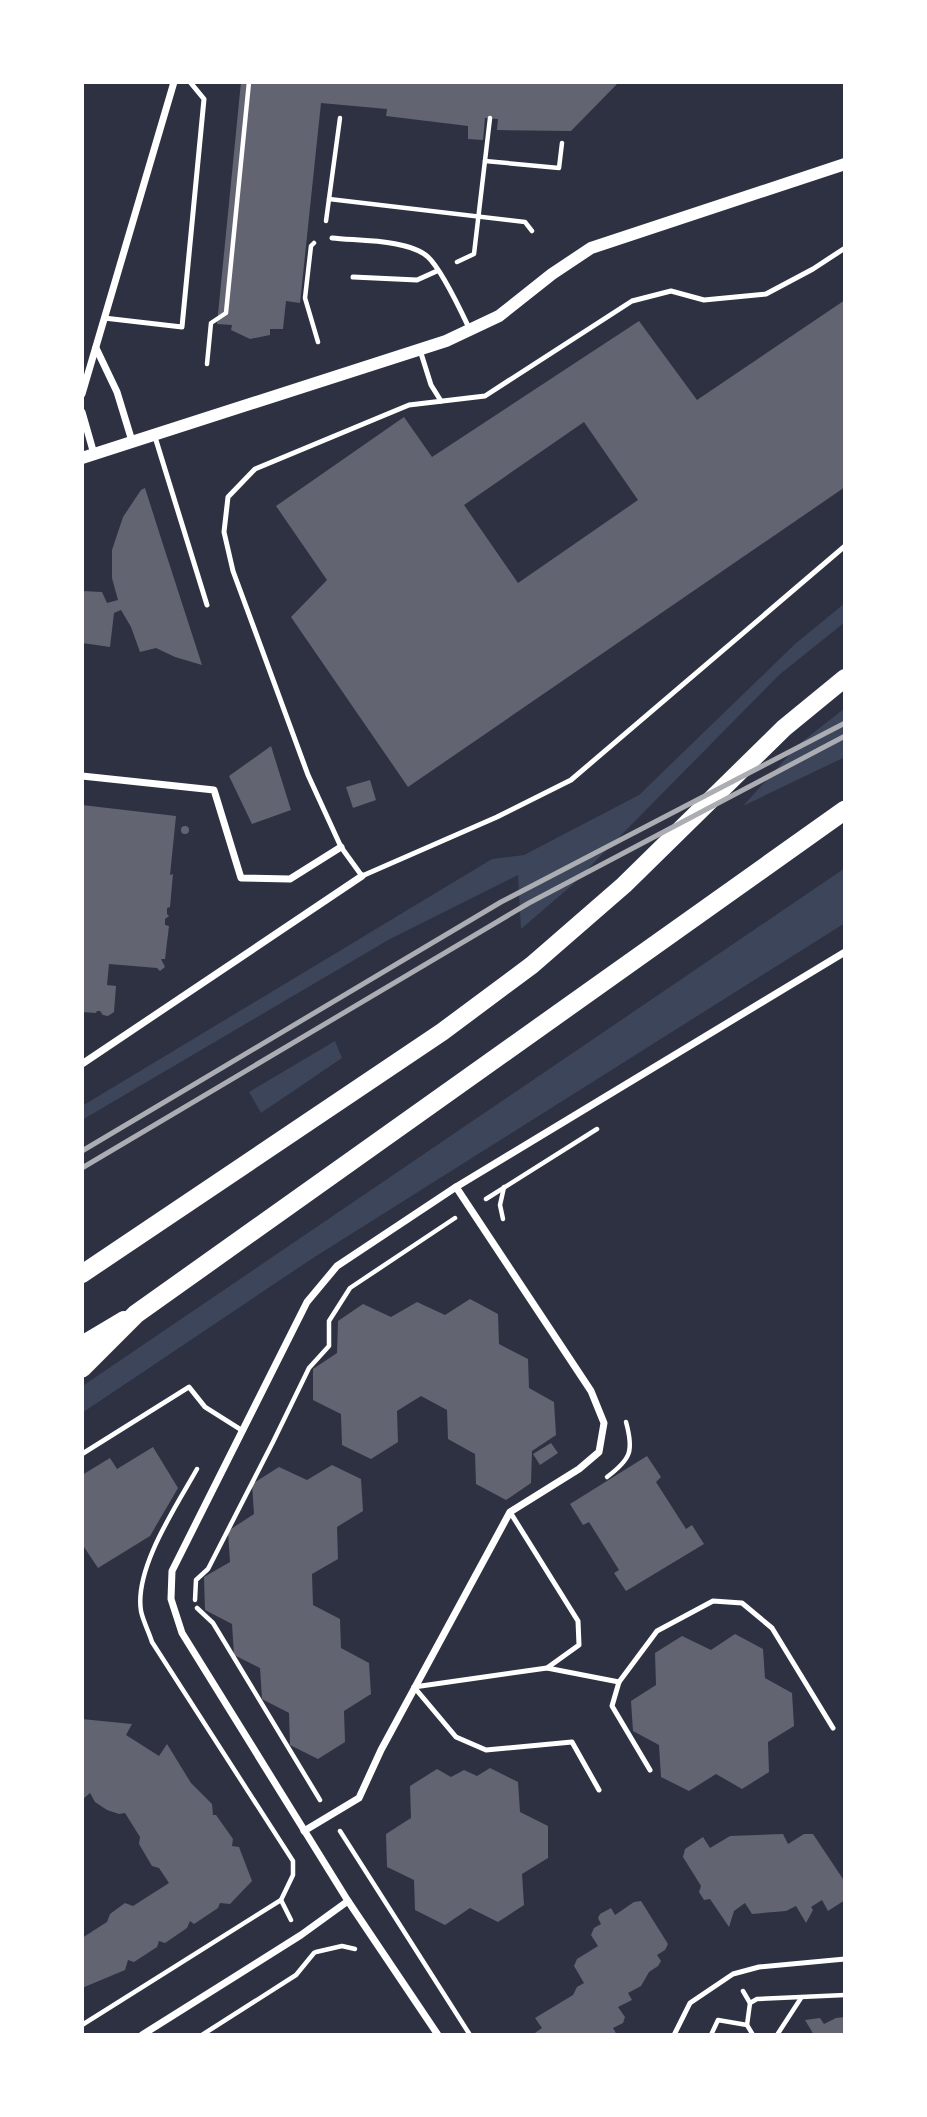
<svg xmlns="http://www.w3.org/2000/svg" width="927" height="2117" font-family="Montserrat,sans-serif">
  <rect width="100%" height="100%" fill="#2d3142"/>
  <g fill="#3c4559">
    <path d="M 845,603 L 845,622 L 779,675 L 571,886 L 521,929 L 518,875 L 390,939 L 82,1120 L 82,1106 L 492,859 L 524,855 L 639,795 L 795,644 Z"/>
    <path d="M 845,708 L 845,757 L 743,806 L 799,744 Z"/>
    <path d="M 845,868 L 845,923 L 313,1258 L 82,1413 L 82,1388 L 84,1385 Z"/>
    <path d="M 335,1041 L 342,1058 L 261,1113 L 249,1092 Z"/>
  </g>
  <g fill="#626471" fill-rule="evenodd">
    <path d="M 241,82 L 619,82 L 571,131 L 497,130 L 498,119 L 485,118 L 483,140 L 468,139 L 468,126 L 386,116 L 387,109 L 321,103 L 300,303 L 286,301 L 283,329 L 270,329 L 270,335 L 250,339 L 231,330 L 232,325 L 217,324 Z"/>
    <path d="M 845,300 L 845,487 L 408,787 L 291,617 L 327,580 L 276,506 L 404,417 L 432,457 L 639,321 L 697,400 ZM 584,422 L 638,500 L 518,583 L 464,505 Z"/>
    <path d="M 145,488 L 159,532 L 202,665 L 175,657 L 156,648 L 140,652 L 131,627 L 121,610 L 114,613 L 110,647 L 82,643 L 82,591 L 102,592 L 107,603 L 118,600 L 112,578 L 112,550 L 123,517 L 141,490 Z"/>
    <path d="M 271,746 L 291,810 L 252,824 L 229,776 Z"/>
    <path d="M 370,780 L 376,800 L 353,808 L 346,787 Z"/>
    <path d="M 82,805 L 176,816 L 170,875 L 173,874 L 170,907 L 167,908 L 167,914 L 169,916 L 165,919 L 165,925 L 169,926 L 165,959 L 161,959 L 165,967 L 160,971 L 157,968 L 109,964 L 107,985 L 116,986 L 114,1012 L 108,1016 L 103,1015 L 100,1011 L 97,1011 L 96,1013 L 82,1012 Z"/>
    <circle cx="185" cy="830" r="4"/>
    <path d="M 470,1299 L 498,1314 L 499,1344 L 528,1359 L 529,1388 L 554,1402 L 556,1435 L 532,1451 L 531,1483 L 506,1500 L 476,1484 L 475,1454 L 448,1439 L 447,1410 L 421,1396 L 397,1411 L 398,1442 L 371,1459 L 342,1445 L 341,1414 L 313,1400 L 313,1369 L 337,1353 L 338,1321 L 363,1304 L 391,1317 L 417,1302 L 445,1315 Z"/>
    <path d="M 551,1443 L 558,1453 L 540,1465 L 533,1454 Z"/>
    <path d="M 153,1447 L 178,1488 L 150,1536 L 98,1568 L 82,1544 L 82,1475 L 110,1458 L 117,1469 Z"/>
    <path d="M 647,1456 L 661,1477 L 656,1482 L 686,1529 L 692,1525 L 704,1544 L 626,1591 L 614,1573 L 619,1570 L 589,1522 L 583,1525 L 570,1504 Z"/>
    <path d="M 332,1465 L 361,1479 L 363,1511 L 337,1527 L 338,1559 L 312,1574 L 313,1605 L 340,1619 L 341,1648 L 369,1663 L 371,1694 L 344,1711 L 345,1742 L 318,1759 L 290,1745 L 289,1713 L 262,1699 L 260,1668 L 234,1655 L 232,1624 L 205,1610 L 204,1577 L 230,1562 L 228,1531 L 254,1514 L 252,1484 L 279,1467 L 307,1480 Z"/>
    <path d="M 735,1634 L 763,1649 L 765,1678 L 792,1693 L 794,1726 L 768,1742 L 769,1772 L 742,1789 L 716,1774 L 689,1791 L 661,1777 L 659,1745 L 633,1731 L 631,1701 L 656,1685 L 655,1653 L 682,1636 L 711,1650 Z"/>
    <path d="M 82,1719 L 132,1724 L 126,1735 L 159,1756 L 167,1744 L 191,1783 L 212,1804 L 213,1815 L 216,1815 L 233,1839 L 232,1846 L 239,1847 L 252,1881 L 230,1904 L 220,1903 L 218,1908 L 194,1924 L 190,1921 L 187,1928 L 165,1943 L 159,1941 L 157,1947 L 134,1962 L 128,1960 L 125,1970 L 82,1988 L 82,1938 L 107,1922 L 110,1914 L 125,1903 L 133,1906 L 169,1883 L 159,1868 L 152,1866 L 139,1844 L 140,1837 L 125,1813 L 119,1814 L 107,1810 L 95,1802 L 90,1793 L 82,1800 Z"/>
    <path d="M 490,1768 L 518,1782 L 520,1812 L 548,1826 L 548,1858 L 522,1874 L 524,1905 L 498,1922 L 470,1908 L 445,1925 L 415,1910 L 414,1880 L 387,1867 L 386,1834 L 411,1818 L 410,1786 L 437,1769 L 451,1777 L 464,1770 L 477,1776 Z"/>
    <path d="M 783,1834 L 788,1844 L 804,1834 L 813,1834 L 845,1882 L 845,1900 L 828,1911 L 822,1900 L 811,1907 L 813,1910 L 806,1923 L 796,1906 L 786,1911 L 752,1914 L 745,1903 L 734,1911 L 729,1927 L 710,1899 L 704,1900 L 699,1892 L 701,1886 L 683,1857 L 685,1849 L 703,1837 L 710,1848 L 730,1836 Z"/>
    <path d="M 641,1901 L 668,1944 L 665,1950 L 657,1955 L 661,1961 L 658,1966 L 649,1972 L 641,1986 L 628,1993 L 632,2000 L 618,2007 L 625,2017 L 623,2023 L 613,2028 L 617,2035 L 532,2035 L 542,2028 L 535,2018 L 573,1995 L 577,1987 L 584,1983 L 574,1966 L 577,1959 L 598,1946 L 591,1935 L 594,1928 L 601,1924 L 598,1918 L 600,1914 L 611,1908 L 615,1915 L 634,1902 Z"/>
    <path d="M 845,2017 L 845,2035 L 814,2035 L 805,2020 L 820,2018 L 824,2024 L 836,2018 Z"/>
  </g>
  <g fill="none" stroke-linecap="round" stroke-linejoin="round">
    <g stroke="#fff" stroke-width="4.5">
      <path d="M 485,161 L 559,168 L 562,143"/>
      <path d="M 329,199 L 525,222 L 532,231"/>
      <path d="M 326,221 L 340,118"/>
      <path d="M 314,243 L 311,246 L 305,298 L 318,342"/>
      <path d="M 457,262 L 474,254 L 490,118"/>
      <path d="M 207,364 L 211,323 L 226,313 L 249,82"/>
      <path d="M 486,1199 L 597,1129"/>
      <path d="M 503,1219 L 500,1205 L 504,1187"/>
      <path d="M 197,1469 C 177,1505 134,1568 141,1611 C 143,1621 149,1632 152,1642 L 293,1861 L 293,1875 L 281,1900 L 291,1920"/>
      <path d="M 607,1477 C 631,1459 634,1451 626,1422"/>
      <path d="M 195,1600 L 196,1580 L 208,1569 L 273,1442 L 309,1368 L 329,1346 L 329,1321 L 350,1288 L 455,1218"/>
      <path d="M 197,1608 L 213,1623 L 320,1800"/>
      <path d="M 340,1831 L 470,2035"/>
      <path d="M 316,1952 L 342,1946 L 355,1949"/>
      <path d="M 743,1991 L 750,2003 L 747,2025 L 753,2035"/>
      <path d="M 750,2003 L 757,1999 L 845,1995"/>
      <path d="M 82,2025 L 281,1900"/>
      <path d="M 202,2035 L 296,1975 L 314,1953"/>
      <path d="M 711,2035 L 718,2020 L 747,2025"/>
      <path d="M 777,2035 L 801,1998"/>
    </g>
    <g stroke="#fff" stroke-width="5">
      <path d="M 332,238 C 357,241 409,239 428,257 C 442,270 460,309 469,328"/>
      <path d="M 845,248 L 813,269 L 766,294 L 704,300 L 671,291 L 632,301 L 485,396 L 409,405 L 255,469 L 228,497 L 224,532 L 233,571 L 308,775 L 341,847 L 362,876 L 497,817 L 571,780 L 845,546"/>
      <path d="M 353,277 L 417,280 L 437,271"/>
      <path d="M 104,318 L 182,327 L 204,99 L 190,82"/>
      <path d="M 420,350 L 431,385 L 441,401"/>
      <path d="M 155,437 L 207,605"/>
      <path d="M 82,1454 L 189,1387 L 205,1407 L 243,1431"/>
      <path d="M 547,1668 L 619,1682 L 657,1631 L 713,1601 L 742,1603 L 772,1628 L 833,1728"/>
      <path d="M 619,1682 L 612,1706 L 650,1770"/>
      <path d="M 414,1687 L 547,1668 L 579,1645 L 578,1621 L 510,1512"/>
      <path d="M 414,1687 L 456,1737 L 486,1750 L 572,1742 L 599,1790"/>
      <path d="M 674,2035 L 690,2003 L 733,1974 L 759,1967 L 845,1959"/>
    </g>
    <g stroke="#fff" stroke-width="7">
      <path d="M 96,348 L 117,392 L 132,441"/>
      <path d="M 82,394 L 174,82"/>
      <path d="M 82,412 L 94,454"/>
      <path d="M 82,776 L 214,790 L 241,878 L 290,879 L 341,847"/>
      <path d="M 82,1064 L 362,876"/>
      <path d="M 304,1831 L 359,1798 L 381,1750 L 510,1512 L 579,1469 L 599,1452 L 604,1423 L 591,1391 L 456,1187"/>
      <path d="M 142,2035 L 301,1935 L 348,1901"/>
      <path d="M 438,2035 L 348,1901 L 182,1633 L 171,1599 L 172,1571 L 307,1302 L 337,1266 L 456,1187 L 845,952"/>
    </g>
    <path stroke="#fff" stroke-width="12" d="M 82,458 L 446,341 L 499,316 L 552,274 L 591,248 L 845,164"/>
    <g stroke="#fff" stroke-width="18">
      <path d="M 82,1274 L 442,1032 L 532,965 L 624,885 L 784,728 L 845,678"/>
      <path d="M 82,1345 L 124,1320"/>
    </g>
    <path stroke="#fff" stroke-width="19" d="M 82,1368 L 136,1314 L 845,810"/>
    <g stroke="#abadb3" stroke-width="5">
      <path d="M 82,1151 L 501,902 L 845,723"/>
      <path d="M 82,1168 L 529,903 L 845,736"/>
    </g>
  </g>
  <rect width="927" height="2117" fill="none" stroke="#ffffff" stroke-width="168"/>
</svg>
